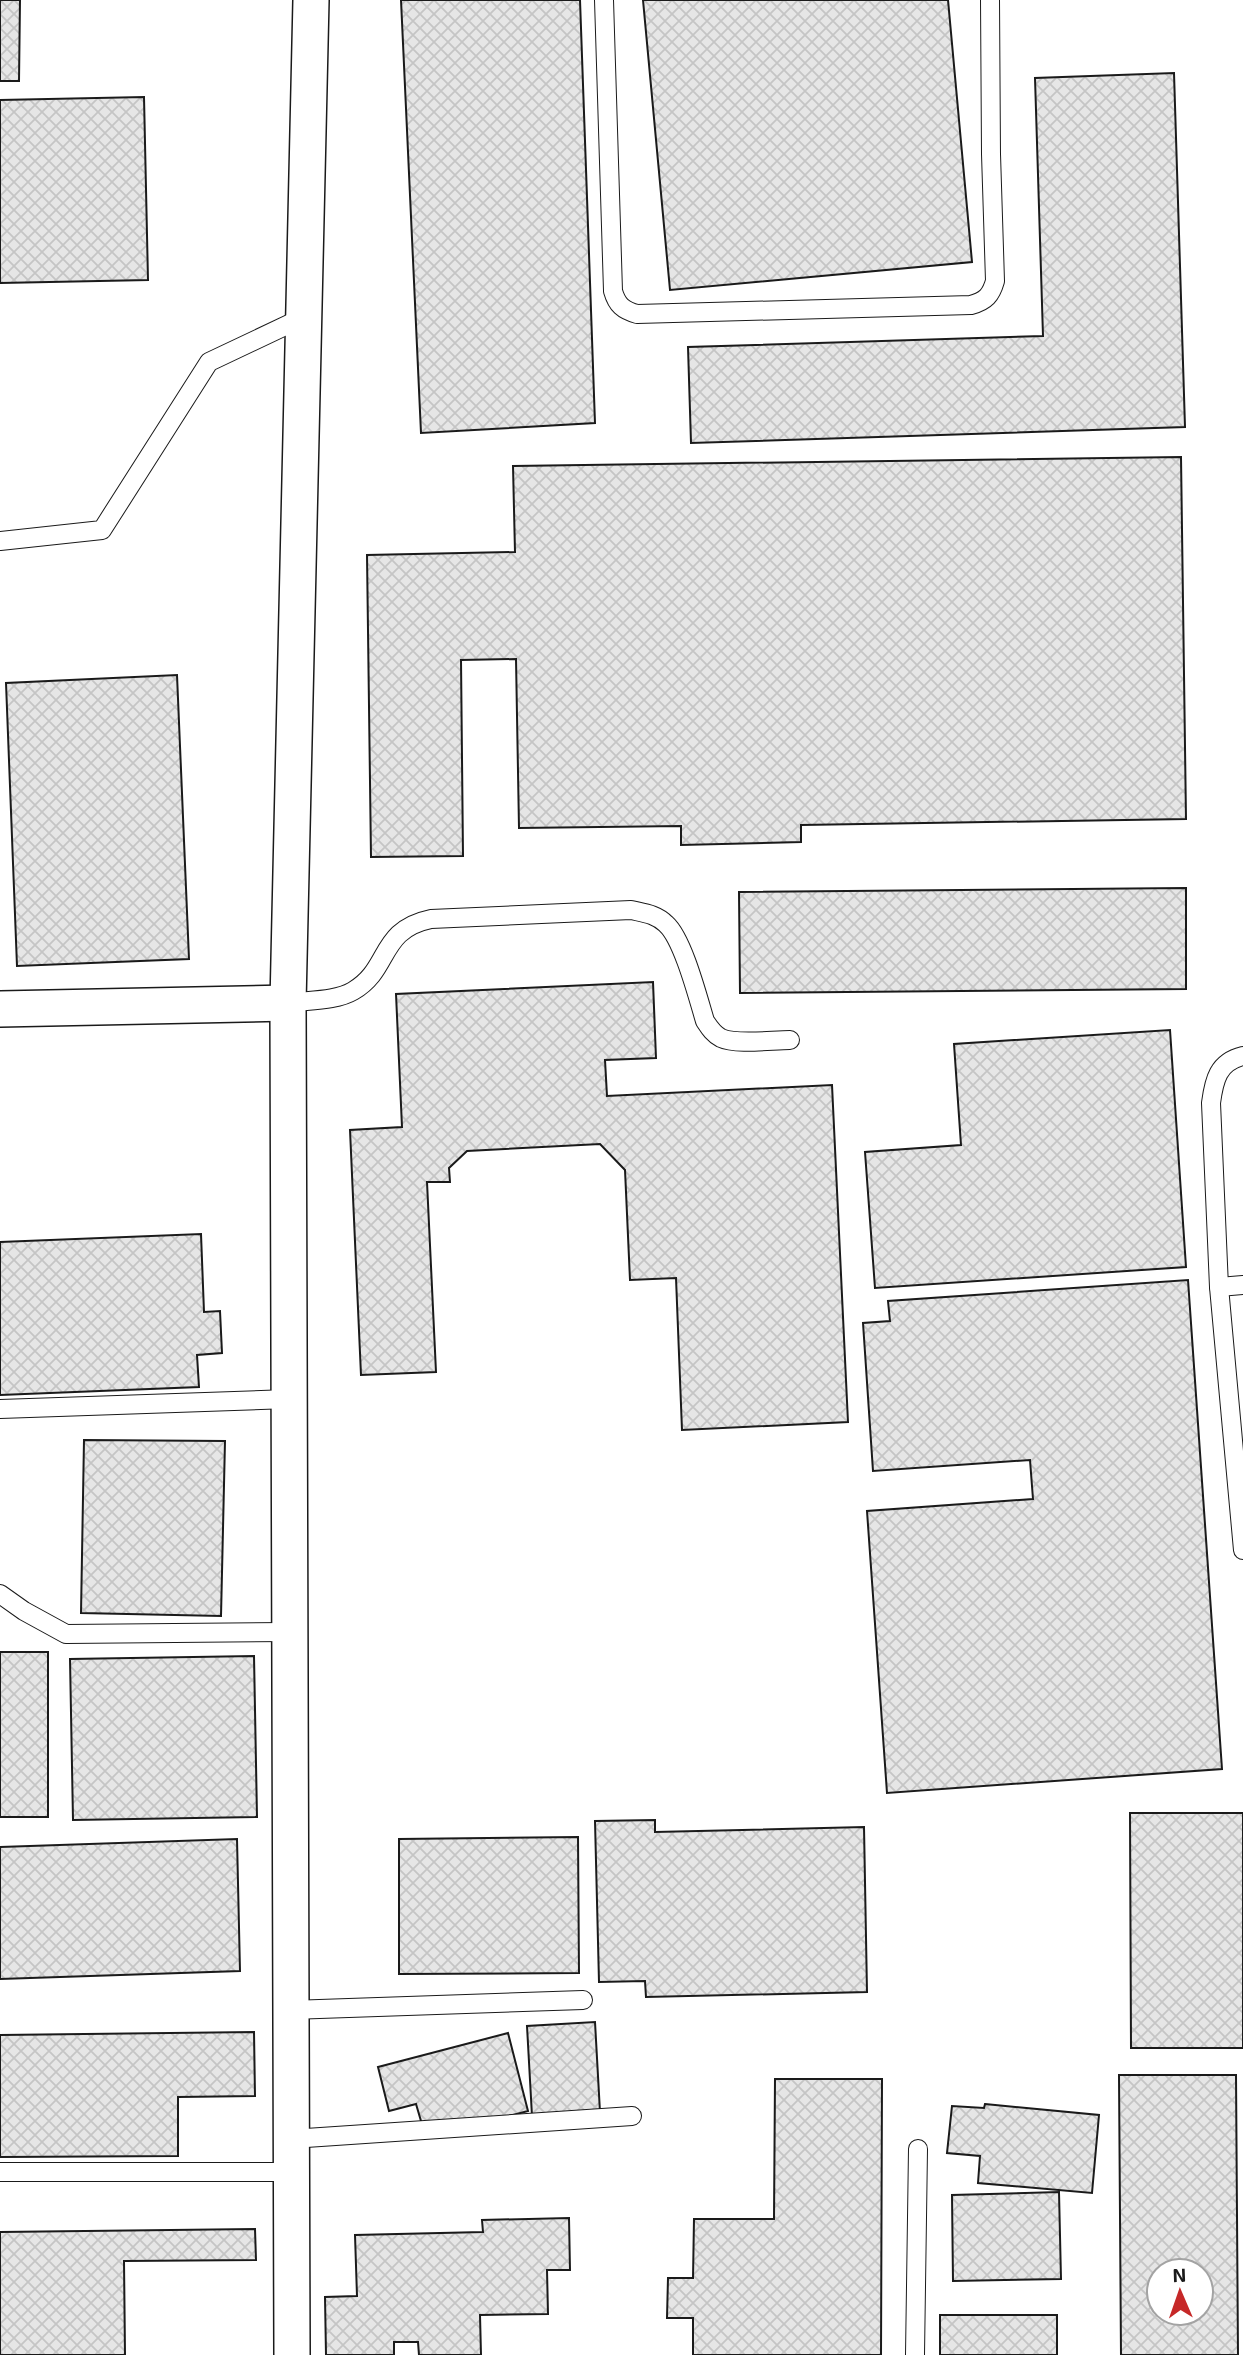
<svg xmlns="http://www.w3.org/2000/svg" width="1243" height="2355" font-family="'Exo 2',sans-serif">
  <defs>
    <pattern id="building-cross-hatch" width="8" height="8" patternUnits="userSpaceOnUse" patternTransform="scale(1.75)"><rect width="8" height="8" fill="#e6e6e6"/><path d="M0 0l8 8M0 8l8-8" fill="none" stroke="#c5c5c5"/></pattern>
  </defs>
  <rect width="100%" height="100%" fill="#fff"/>
  <g fill="url(#building-cross-hatch)" stroke="#1a1a1a" stroke-width="2" fill-rule="evenodd">
    <path d="M 0,0 L 20,0 L 19,81 L 0,81 Z"/>
    <path d="M 401,0 L 580,0 L 595,423 L 421,433 Z"/>
    <path d="M 643,0 L 948,0 L 972,262 L 670,290 Z"/>
    <path d="M 1174,73 L 1185,427 L 691,443 L 688,347 L 1043,336 L 1035,78 Z"/>
    <path d="M 144,97 L 148,280 L 0,283 L 0,100 Z"/>
    <path d="M 1181,457 L 1186,819 L 801,825 L 801,842 L 681,845 L 681,826 L 519,828 L 516,659 L 461,660 L 463,856 L 371,857 L 367,555 L 515,552 L 513,466 Z"/>
    <path d="M 177,675 L 189,959 L 17,966 L 6,683 Z"/>
    <path d="M 1186,888 L 1186,989 L 740,993 L 739,892 Z"/>
    <path d="M 653,982 L 656,1058 L 605,1060 L 607,1096 L 832,1085 L 848,1422 L 682,1430 L 676,1278 L 630,1280 L 625,1170 L 600,1144 L 467,1151 L 449,1168 L 450,1182 L 427,1182 L 436,1372 L 361,1375 L 350,1130 L 402,1127 L 396,994 Z"/>
    <path d="M 1170,1030 L 1186,1267 L 875,1288 L 865,1152 L 961,1145 L 954,1044 Z"/>
    <path d="M 201,1234 L 204,1312 L 220,1311 L 222,1353 L 197,1355 L 199,1387 L 0,1395 L 0,1242 Z"/>
    <path d="M 1188,1280 L 1222,1769 L 887,1793 L 867,1511 L 1033,1499 L 1030,1460 L 873,1471 L 863,1323 L 890,1321 L 888,1301 Z"/>
    <path d="M 84,1440 L 225,1441 L 221,1616 L 81,1613 Z"/>
    <rect x="0" y="1652" width="48" height="165"/>
    <path d="M 254,1656 L 257,1817 L 73,1820 L 70,1659 Z"/>
    <path d="M 1130,1813 L 1243,1813 L 1243,2048 L 1131,2048 Z"/>
    <path d="M 655,1820 L 655,1832 L 864,1827 L 867,1992 L 646,1997 L 645,1981 L 599,1982 L 595,1821 Z"/>
    <path d="M 578,1837 L 579,1973 L 399,1974 L 399,1839 Z"/>
    <path d="M 237,1839 L 240,1971 L 0,1979 L 0,1847 Z"/>
    <path d="M 595,2022 L 600,2112 L 532,2116 L 527,2026 Z"/>
    <path d="M 254,2032 L 255,2096 L 178,2097 L 178,2156 L 0,2157 L 0,2035 Z"/>
    <path d="M 508,2033 L 528,2111 L 426,2138 L 416,2104 L 389,2111 L 378,2067 Z"/>
    <path d="M 1119,2075 L 1236,2075 L 1238,2355 L 1121,2355 ZM 1159,2271 L 1201,2271 L 1201,2313 L 1159,2313 Z"/>
    <path d="M 775,2079 L 882,2079 L 881,2355 L 693,2355 L 693,2318 L 667,2318 L 668,2278 L 693,2278 L 694,2219 L 774,2219 Z"/>
    <path d="M 985,2104 L 1099,2115 L 1092,2193 L 978,2183 L 980,2156 L 947,2153 L 952,2106 L 984,2108 Z"/>
    <path d="M 1059,2192 L 1061,2279 L 953,2281 L 952,2195 Z"/>
    <path d="M 569,2218 L 570,2270 L 547,2270 L 548,2314 L 480,2315 L 481,2355 L 419,2355 L 418,2342 L 394,2342 L 394,2355 L 326,2355 L 325,2297 L 357,2296 L 355,2235 L 483,2232 L 482,2220 Z"/>
    <path d="M 255,2229 L 256,2260 L 124,2261 L 125,2355 L 0,2355 L 0,2232 Z"/>
    <rect x="940" y="2315" width="117" height="40"/>
  </g>
  <g fill="none" stroke-linecap="round" stroke-linejoin="round">
    <defs>
      <g id="lane">
        <path d="M 604,0 L 613,291 C 617,305 623,310 637,314 L 971,305 C 986,301 991,295 995,281 L 991,154 L 990,0"/>
        <path d="M 0,541 L 102,530 L 209,362 L 304,317"/>
        <path d="M 288,1003 C 309,1000 336,1001 353,991 C 391,969 378,930 431,919 L 631,910 C 644,913 656,914 666,924 C 683,939 698,998 705,1021 C 709,1027 713,1034 721,1038 C 736,1045 772,1040 790,1040"/>
        <path d="M 1243,1056 C 1218,1062 1214,1080 1211,1103 L 1219,1287 L 1243,1550"/>
        <path d="M 1219,1287 L 1243,1285"/>
        <path d="M 0,1409 L 289,1399"/>
        <path d="M 0,1594 L 24,1611 L 66,1634 L 289,1632"/>
        <path d="M 290,2010 L 583,2000"/>
        <path d="M 291,2139 L 632,2116"/>
        <path d="M 0,2172 L 291,2172"/>
        <path d="M 915,2355 L 918,2149"/>
      </g>
      <g id="street">
        <path d="M 0,1009 L 288,1003"/>
        <path d="M 292,2355 L 288,1003 L 311,0"/>
      </g>
    </defs>
    <use href="#lane" stroke="#1a1a1a" stroke-width="20"/>
    <use href="#street" stroke="#1a1a1a" stroke-width="38"/>
    <use href="#lane" stroke="#fff" stroke-width="18"/>
    <use href="#street" stroke="#fff" stroke-width="35"/>
  </g>
  <g transform="translate(1180 2292) rotate(358)"><circle r="33" fill="#ffffff" stroke="#a3a3a3" stroke-width="2"/>
  <path d="M0-5L12 26L0 18L-12 26Z" fill="#c62828"/>
  <text y="-10" font-size="19" font-weight="bold" text-anchor="middle" fill="#1a1a1a">N</text>
  </g>
</svg>
